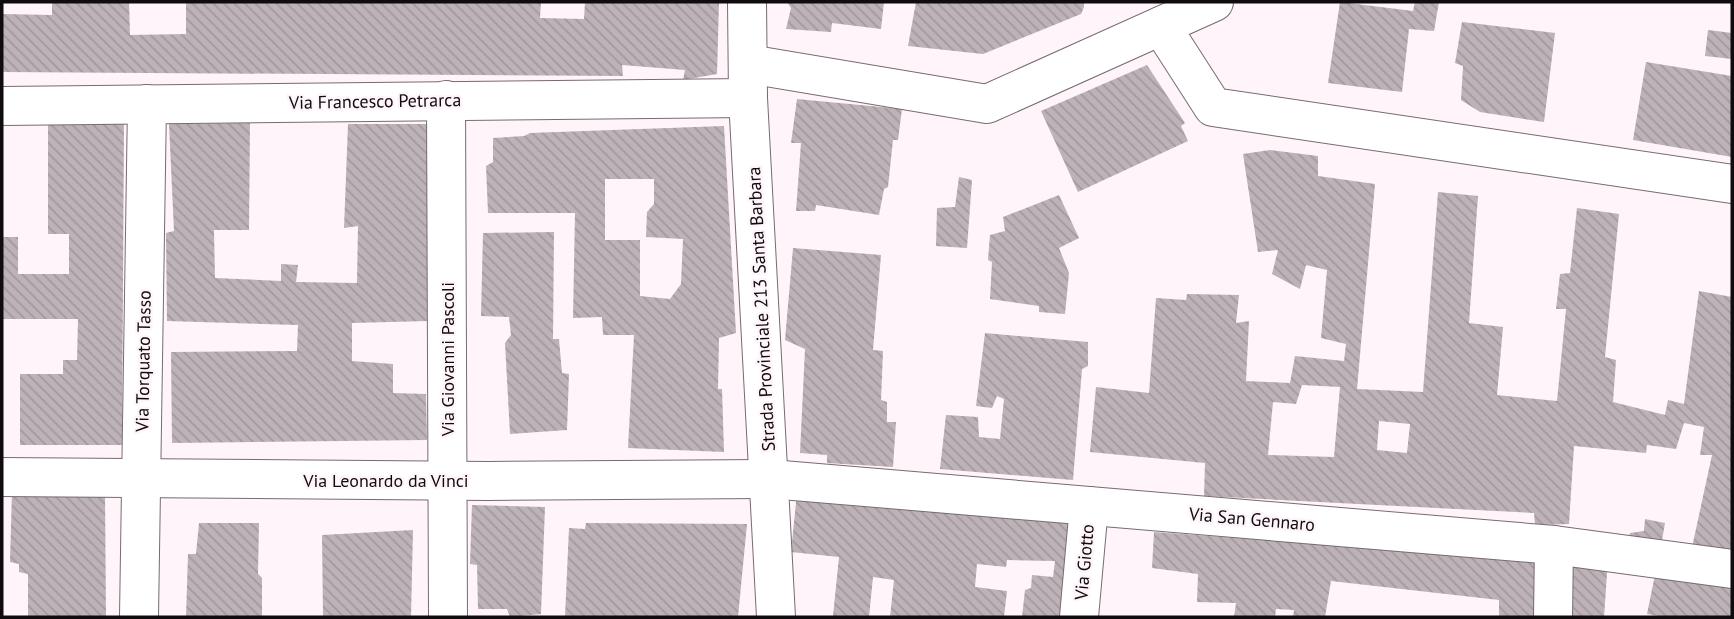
<svg xmlns="http://www.w3.org/2000/svg" width="1734" height="619" font-family="'PT Sans',sans-serif">
  <defs>
    <pattern id="building-back-hatch" width="6" height="6" patternUnits="userSpaceOnUse" patternTransform="scale(1.75)"><rect width="6" height="6" fill="#beb2b9"/><path d="M-1 5l2 2M0 0l6 6M5-1l2 2" fill="none" stroke="#a2989e"/></pattern>
  </defs>
  <rect width="100%" height="100%" fill="#fef4f9"/>
  <g fill="url(#building-back-hatch)" fill-rule="evenodd">
    <path d="M 52,2 L 129,2 L 130,35 L 186,34 L 186,2 L 541,2 L 540,18 L 584,19 L 585,2 L 719,3 L 717,74 L 683,80 L 685,70 L 622,65 L 623,76 L 2,72 L 2,14 L 52,15 Z"/>
    <path d="M 787,2 L 884,2 L 881,29 L 832,23 L 831,32 L 786,29 L 791,8 Z"/>
    <path d="M 916,2 L 1084,2 L 1084,7 L 1081,14 L 983,54 L 908,46 Z"/>
    <path d="M 1340,2 L 1413,11 L 1415,2 L 1439,2 L 1434,31 L 1409,29 L 1402,92 L 1328,83 Z"/>
    <path d="M 1462,22 L 1555,33 L 1544,122 L 1480,112 L 1461,100 L 1463,66 L 1455,63 Z"/>
    <path d="M 1708,30 L 1732,33 L 1732,59 L 1705,56 Z"/>
    <path d="M 1646,62 L 1732,76 L 1732,157 L 1633,140 Z"/>
    <path d="M 1147,65 L 1185,123 L 1181,126 L 1188,141 L 1078,192 L 1041,111 Z"/>
    <path d="M 797,99 L 902,109 L 898,140 L 893,140 L 888,187 L 884,189 L 879,215 L 816,205 L 815,211 L 796,211 L 801,143 L 791,143 Z"/>
    <path d="M 48,122 L 124,122 L 122,445 L 20,445 L 20,374 L 63,374 L 63,360 L 77,360 L 78,319 L 2,319 L 2,237 L 18,237 L 18,274 L 69,274 L 69,234 L 48,234 Z"/>
    <path d="M 250,123 L 249,230 L 214,230 L 215,278 L 281,281 L 281,264 L 298,265 L 296,282 L 357,283 L 358,226 L 344,228 L 348,124 L 434,124 L 428,321 L 352,323 L 352,361 L 393,364 L 393,393 L 426,394 L 427,440 L 172,443 L 171,352 L 297,351 L 298,325 L 167,321 L 166,233 L 174,231 L 169,124 Z"/>
    <path d="M 724,126 L 736,333 L 719,338 L 718,389 L 722,389 L 724,452 L 628,448 L 634,335 L 603,335 L 602,317 L 573,318 L 575,213 L 488,213 L 486,166 L 493,162 L 493,138 L 524,136 L 530,133 ZM 605,179 L 654,179 L 654,204 L 647,212 L 646,237 L 683,239 L 681,284 L 670,299 L 640,296 L 640,240 L 605,240 Z"/>
    <path d="M 1270,150 L 1318,156 L 1318,176 L 1375,184 L 1357,389 L 1423,392 L 1438,192 L 1478,196 L 1469,323 L 1503,327 L 1497,395 L 1557,401 L 1566,309 L 1556,309 L 1560,274 L 1570,273 L 1577,208 L 1619,214 L 1605,357 L 1616,360 L 1613,402 L 1665,415 L 1668,400 L 1684,404 L 1699,291 L 1732,297 L 1732,560 L 1691,552 L 1712,455 L 1700,455 L 1704,427 L 1684,423 L 1676,449 L 1647,445 L 1646,453 L 1574,446 L 1569,524 L 1535,525 L 1534,513 L 1204,496 L 1205,463 L 1090,452 L 1096,387 L 1149,393 L 1156,298 L 1186,300 L 1187,294 L 1239,295 L 1236,323 L 1249,321 L 1246,381 L 1290,383 L 1295,356 L 1344,361 L 1346,344 L 1321,338 L 1327,270 L 1306,265 L 1300,289 L 1272,274 L 1278,250 L 1258,252 L 1243,154 ZM 1302,385 L 1340,387 L 1334,457 L 1268,455 L 1273,402 L 1296,404 ZM 1379,421 L 1410,424 L 1407,453 L 1377,450 Z"/>
    <path d="M 959,177 L 972,180 L 967,248 L 936,246 L 937,208 L 955,207 Z"/>
    <path d="M 1059,195 L 1079,238 L 1059,248 L 1069,273 L 1065,314 L 1039,312 L 1039,306 L 990,299 L 992,262 L 988,260 L 990,235 L 1005,231 L 1003,217 Z"/>
    <path d="M 554,232 L 553,339 L 559,339 L 562,373 L 569,374 L 567,430 L 510,434 L 505,343 L 511,335 L 509,317 L 481,316 L 483,233 Z"/>
    <path d="M 793,248 L 881,255 L 873,350 L 883,351 L 881,400 L 887,402 L 887,422 L 896,422 L 893,467 L 827,463 L 827,455 L 800,453 L 805,349 L 785,340 Z"/>
    <path d="M 985,333 L 1088,342 L 1088,366 L 1082,369 L 1073,480 L 940,469 L 946,415 L 978,417 L 979,437 L 1000,439 L 1004,399 L 997,396 L 992,408 L 976,406 Z"/>
    <path d="M 12,491 L 105,495 L 106,617 L 28,617 L 28,574 L 19,572 L 19,564 L 10,562 Z"/>
    <path d="M 797,493 L 1076,521 L 1066,617 L 1022,617 L 1025,590 L 1031,588 L 1032,575 L 1053,577 L 1055,561 L 1007,560 L 1006,567 L 977,564 L 975,587 L 1007,591 L 1004,617 L 890,617 L 894,580 L 873,577 L 869,617 L 833,616 L 839,557 L 791,552 Z"/>
    <path d="M 472,505 L 545,507 L 541,614 L 510,617 L 507,609 L 478,609 L 477,565 L 470,564 Z"/>
    <path d="M 1645,519 L 1665,523 L 1661,546 L 1628,541 L 1630,533 L 1644,531 Z"/>
    <path d="M 199,523 L 259,523 L 258,574 L 262,578 L 262,617 L 186,617 L 188,554 L 196,554 Z"/>
    <path d="M 586,523 L 747,524 L 738,617 L 565,617 L 569,528 L 585,529 Z"/>
    <path d="M 413,530 L 411,617 L 323,617 L 322,535 Z"/>
    <path d="M 1154,532 L 1540,560 L 1538,617 L 1499,617 L 1499,600 L 1331,581 L 1325,617 L 1293,617 L 1294,610 L 1276,609 L 1275,617 L 1234,617 L 1236,603 L 1197,602 L 1198,574 L 1152,568 Z"/>
    <path d="M 1573,555 L 1608,559 L 1604,617 L 1571,617 Z"/>
    <path d="M 1657,565 L 1732,578 L 1732,617 L 1665,617 L 1647,614 Z"/>
  </g>
  <g fill="none" stroke-linecap="round" stroke-linejoin="round">
    <defs>
      <g id="minor">
        <path d="M 747,2 L 748,98 L 776,617"/>
        <path d="M 1161,26 L 1213,107 L 1732,184"/>
        <path d="M 748,64 L 987,104 L 1214,2"/>
        <path d="M 446,100 L 448,617"/>
        <path d="M 2,106 L 748,98"/>
        <path d="M 2,477 L 488,481 L 770,479 L 1554,545 L 1732,569"/>
        <path d="M 139,617 L 147,104"/>
        <path d="M 1079,617 L 1089,506"/>
        <path d="M 1553,617 L 1554,545"/>
      </g>
    </defs>
    <use href="#minor" stroke="#766b71" stroke-width="40"/>
    <use href="#minor" stroke="#fff" stroke-width="38"/>
  </g>
  <g text-anchor="middle" dominant-baseline="central" stroke-width="5" stroke-linejoin="round" paint-order="stroke">
    <g font-size="18" fill="#0f0b0e" stroke="#fef4f9">
      <text transform="translate(375 101) rotate(-1)">Via Francesco Petrarca</text>
      <text transform="translate(761 309) rotate(-93)">Strada Provinciale 213 Santa Barbara</text>
      <text transform="translate(447 359) rotate(-90)">Via Giovanni Pascoli</text>
      <text transform="translate(143 361) rotate(-89)">Via Torquato Tasso</text>
      <text x="386" y="480">Via Leonardo da Vinci</text>
      <text transform="translate(1252 519) rotate(5)">Via San Gennaro</text>
      <text transform="translate(1084 562) rotate(-85)">Via Giotto</text>
    </g>
  </g>
  <rect width="1734" height="619" fill="none" stroke="#0f0b0e" stroke-width="7"/>
</svg>
